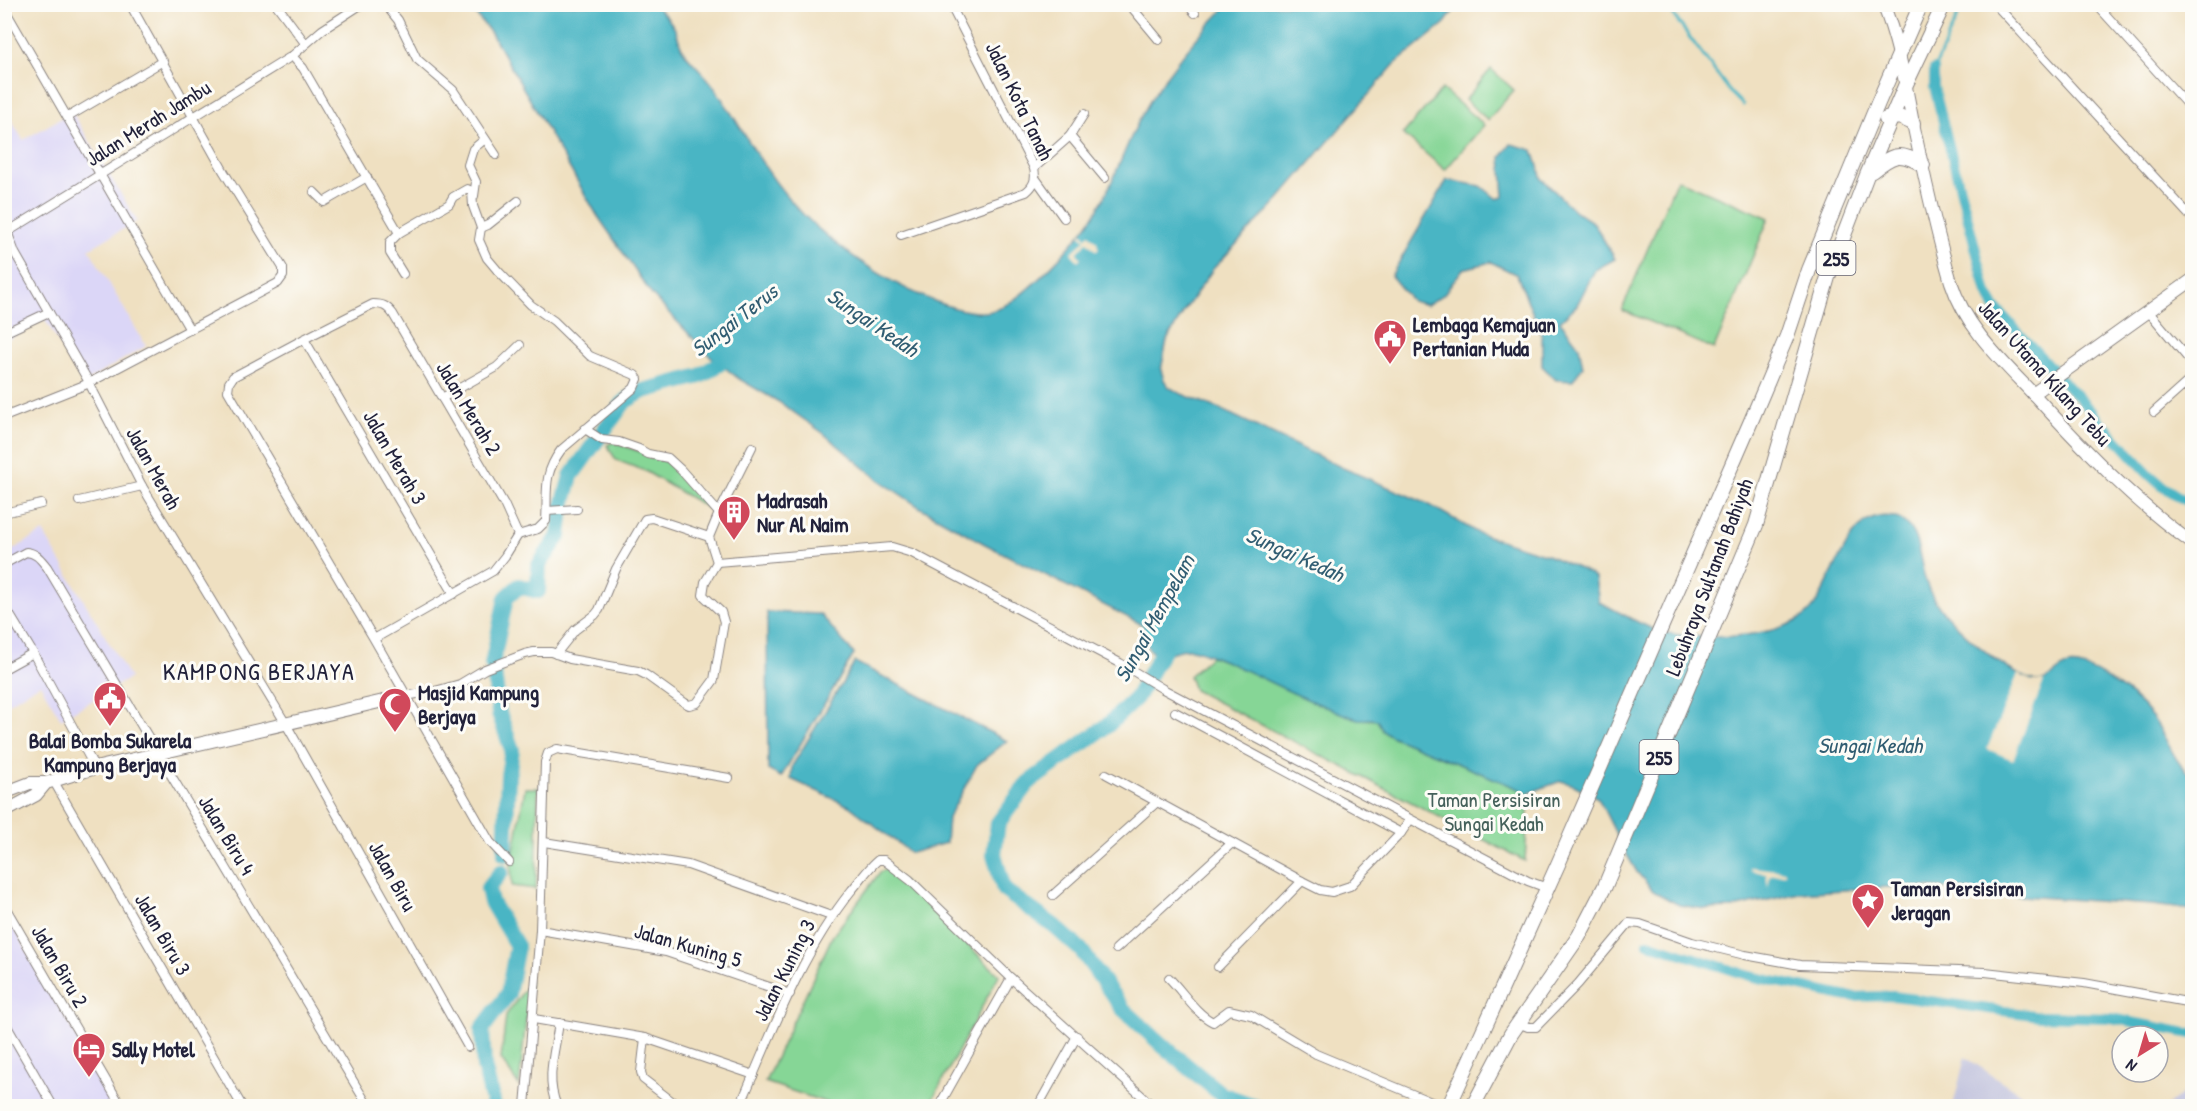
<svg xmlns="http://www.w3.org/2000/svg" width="2197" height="1111" font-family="'Patrick Hand',sans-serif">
  <rect width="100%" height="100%" fill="#fdfcf7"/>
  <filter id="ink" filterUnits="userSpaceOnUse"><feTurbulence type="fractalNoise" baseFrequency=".0167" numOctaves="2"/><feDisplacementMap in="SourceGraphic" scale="12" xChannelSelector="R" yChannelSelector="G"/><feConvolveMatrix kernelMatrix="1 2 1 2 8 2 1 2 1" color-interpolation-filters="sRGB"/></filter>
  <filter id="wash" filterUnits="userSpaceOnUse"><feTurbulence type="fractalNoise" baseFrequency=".008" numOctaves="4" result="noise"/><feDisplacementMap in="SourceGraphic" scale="24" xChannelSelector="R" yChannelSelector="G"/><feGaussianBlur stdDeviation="1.35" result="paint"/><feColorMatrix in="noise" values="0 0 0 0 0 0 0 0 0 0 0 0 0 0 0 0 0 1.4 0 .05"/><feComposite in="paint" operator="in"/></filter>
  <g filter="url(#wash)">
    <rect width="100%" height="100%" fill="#efe0c1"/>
    <g fill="#dbd6f7">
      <path d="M 4,108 L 23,140 L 72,112 L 137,221 L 89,249 L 146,346 L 83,383 L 44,318 L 5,341 Z"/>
      <path d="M 43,532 L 130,678 L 61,719 L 40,684 L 5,705 L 4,555 Z"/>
      <path d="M 5,913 L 117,1106 L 5,1106 Z"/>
    </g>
    <g fill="#c1c2dd">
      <path d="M 1965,1057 L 2039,1106 L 1953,1106 Z"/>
      <path d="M 2192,1086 L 2192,1106 L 2165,1106 L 2166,1106 Z"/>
    </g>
    <g fill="#86d696" stroke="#547c68" stroke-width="1.5">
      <path d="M 1491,69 L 1514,90 L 1488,120 L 1465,100 Z"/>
      <path d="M 1442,89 L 1484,125 L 1445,170 L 1403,134 Z"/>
      <path d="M 1677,179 L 1769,218 L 1714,349 L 1622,310 Z"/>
      <path d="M 613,442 L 666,461 L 683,476 L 711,510 L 645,471 L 616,460 L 607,445 Z"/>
      <path d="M 1211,656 L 1246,669 L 1319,704 L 1359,719 L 1377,720 L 1383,731 L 1391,736 L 1529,793 L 1525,861 L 1194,690 L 1189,676 Z"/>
      <path d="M 525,788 L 538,788 L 536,889 L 512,886 L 511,867 Z"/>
      <path d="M 888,868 L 999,975 L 929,1106 L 837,1106 L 765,1082 L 832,937 L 880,872 Z"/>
      <path d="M 530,982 L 519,1086 L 501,1059 L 506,1015 Z"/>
    </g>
    <g fill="#48b5c4" stroke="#356c80" stroke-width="1.5">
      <path d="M 468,5 L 655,5 C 661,12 671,20 675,29 C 679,37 679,46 685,53 C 693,64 704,73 712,84 C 739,122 760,165 790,200 C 824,240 882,280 929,299 C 947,306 976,317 995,310 C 1022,301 1064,254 1082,232 C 1110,198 1121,153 1142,115 C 1163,76 1197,36 1228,5 L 1458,5 L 1445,23 L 1394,65 L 1279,199 L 1213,269 L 1186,308 L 1167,340 L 1161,370 L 1164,380 L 1169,387 L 1179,393 L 1220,409 L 1343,468 L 1428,504 L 1478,533 L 1547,555 L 1587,572 L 1595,578 L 1599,602 C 1618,611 1637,623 1656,630 C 1692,642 1781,640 1809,612 C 1835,586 1845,507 1893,517 C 1921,524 1918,559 1926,582 C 1930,594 1938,607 1947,616 C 1964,634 2017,684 2042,681 C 2049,680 2055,673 2061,669 C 2074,660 2095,671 2107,679 C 2124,688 2140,702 2152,717 C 2167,736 2172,761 2192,776 L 2192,910 L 2152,905 L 2006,895 L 1960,889 L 1903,886 L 1799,893 L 1733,908 L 1705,909 L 1679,905 L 1653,891 L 1637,872 L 1624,850 L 1598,798 L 1574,785 L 1561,781 L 1529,793 L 1391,736 L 1383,731 L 1377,720 C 1370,718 1364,720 1358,719 C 1346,716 1332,709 1319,704 C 1277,688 1239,664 1196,650 C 1180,645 1165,660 1152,652 C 1142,646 1149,632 1141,624 L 985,544 L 921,508 L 879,480 L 823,433 L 779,402 L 739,379 L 709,355 L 652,295 L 597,215 L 491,33 Z"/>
      <path d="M 1511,144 L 1533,150 L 1542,179 L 1575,211 L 1594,223 L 1615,259 L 1595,270 L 1577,305 L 1560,321 L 1579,346 L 1583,367 L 1572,381 L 1556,380 L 1542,366 L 1542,336 L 1517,275 L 1491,262 L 1463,269 L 1443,295 L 1427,305 L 1412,301 L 1391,276 L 1447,180 L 1481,186 L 1497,199 L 1504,196 L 1501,157 Z"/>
      <path d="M 767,612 L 820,614 L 854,654 L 781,777 L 768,770 Z"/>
      <path d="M 855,662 L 1007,741 L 977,765 L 948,818 L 946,843 L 911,853 L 849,806 L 791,779 L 792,766 Z"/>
    </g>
    <g fill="#efe0c1">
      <path d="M 1082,233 L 1086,237 L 1089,234 L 1098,243 L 1097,245 L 1099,248 L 1096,251 L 1087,242 L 1077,253 L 1081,258 L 1078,261 L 1071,253 L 1085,240 L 1080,235 Z"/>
      <path d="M 2018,674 L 2032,681 L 2044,681 L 2013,760 L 1987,749 Z"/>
      <path d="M 1750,867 L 1785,871 L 1785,874 L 1770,875 L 1768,888 L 1770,901 L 1766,874 L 1751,870 Z"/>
    </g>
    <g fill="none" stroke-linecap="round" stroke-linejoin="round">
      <g stroke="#48b5c4" stroke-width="3">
        <path d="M 1665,4 L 1731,93 L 1743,105"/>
        <path d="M 1934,69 L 1963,4"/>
      </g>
      <g stroke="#48b5c4" stroke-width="10">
        <path d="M 1934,69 L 1934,87 L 1987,293 L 1995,307 L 2149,474 L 2164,487 L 2192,505"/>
        <path d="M 1648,943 L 1750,976 L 1848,997 L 1893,996 L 2040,1016 L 2111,1018 L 2192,1034"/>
      </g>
      <g stroke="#48b5c4" stroke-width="16">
        <path d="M 1172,634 L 1136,698 L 1108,725 L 1028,783 L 998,823 L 994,854 L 1004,890 L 1054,926 L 1081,950 L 1122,1008 L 1162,1045 L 1221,1094 L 1255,1106"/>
        <path d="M 492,664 L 506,598 L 519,586 L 538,591 L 539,565 L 559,536 L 562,509 L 571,476 L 625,401 L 643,391 L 700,376 L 719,364 L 735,351"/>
        <path d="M 494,672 L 499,713 L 512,750 L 508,776 L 505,854"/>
        <path d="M 494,1106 L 484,1066 L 482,1029 L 508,994 L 517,946 L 491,902 L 488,888 L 501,872"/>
      </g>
    </g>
  </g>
  <g filter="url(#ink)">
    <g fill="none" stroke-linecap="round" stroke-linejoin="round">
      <defs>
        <g id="street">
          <path d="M 276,4 L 305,43"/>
          <path d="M 385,4 L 398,20 L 417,59 L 453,90 L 496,155"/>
          <path d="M 1129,4 L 1159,40"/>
          <path d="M 1187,4 L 1195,13"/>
          <path d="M 1995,4 L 2192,218"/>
          <path d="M 2096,4 L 2192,110"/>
          <path d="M 4,8 L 190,330"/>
          <path d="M 292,56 L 303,68 L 399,233"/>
          <path d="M 68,117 L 163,61"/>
          <path d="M 1070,136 L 1105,178"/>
          <path d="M 1034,168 L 1070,136 L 1084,114"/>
          <path d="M 1036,179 L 1064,218"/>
          <path d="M 314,192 L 324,202 L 367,177"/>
          <path d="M 474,196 L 476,182 L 468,165 L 473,149 L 485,139"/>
          <path d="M 4,223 L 15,253 L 86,377 L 142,486 L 286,724 L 468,1047"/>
          <path d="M 481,228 L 488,225 L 518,201"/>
          <path d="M 9,231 L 292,56 L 322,30 L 362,4"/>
          <path d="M 901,235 L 1026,192 C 1035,185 1036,178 1034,168 L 951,6"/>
          <path d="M 403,274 L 390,253 L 390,242 L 399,233 L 449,204 L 453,197 L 467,189 L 472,191 L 473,206 L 481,228 L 479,240 L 487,258 L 498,271 L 531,305 L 554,321 L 590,356 L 635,375 L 638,379 L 634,388 L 561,450 C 542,476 548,491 546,521 L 538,529 L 518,535"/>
          <path d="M 2148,311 L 2192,363"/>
          <path d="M 4,333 L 49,312"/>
          <path d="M 304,339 L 454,594"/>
          <path d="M 442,398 L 497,367 L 520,345"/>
          <path d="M 2154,412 L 2192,378"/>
          <path d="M 4,417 L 87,384 L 278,283 L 283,276 L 283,268 L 224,172 L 130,4"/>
          <path d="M 585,429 L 602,440 L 619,442 L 639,449 L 648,454 L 668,458 L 681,470 L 719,513"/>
          <path d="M 79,501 L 142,486"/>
          <path d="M 547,511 L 577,509"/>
          <path d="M 4,513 L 41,504"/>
          <path d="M 717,562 L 892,547 L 912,553 L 1120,663 L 1163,689 L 1528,881 L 1547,888"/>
          <path d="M 717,562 L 709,537 L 719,513 L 752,447"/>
          <path d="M 4,564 L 26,552 C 37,553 41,560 47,567 L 368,1106"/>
          <path d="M 4,605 L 33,653 L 95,768"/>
          <path d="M 374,639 L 493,571 L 505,556 L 518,535 L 504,504 L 393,314 C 387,306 383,304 373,304 L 304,339 L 233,377 L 229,383 L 228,391 L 374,639 L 490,842 L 509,862"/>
          <path d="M 556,654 L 575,630 L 595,615 L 599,610 L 616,569 L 645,519 L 652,518 L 709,537"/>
          <path d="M 4,669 L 33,653"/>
          <path d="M 405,696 L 435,691 L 460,684 L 485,669 L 525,654 L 534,652 L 551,652 L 570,659 L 638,671 L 646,675 L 685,703 L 689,705 L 697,703 L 714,680 L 724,622 L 721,612 L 703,595 L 705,582 L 717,562"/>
          <path d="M 1175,712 L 1401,833"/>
          <path d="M 1106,774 L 1302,881 L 1320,890 L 1332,892 L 1350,886 L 1401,833 L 1410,820"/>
          <path d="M 53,780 L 242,1106"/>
          <path d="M 544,842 L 688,865 L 831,916"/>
          <path d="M 1053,895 L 1157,802"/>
          <path d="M 4,905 L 121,1106"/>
          <path d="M 540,930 L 666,952 L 790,994"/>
          <path d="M 1116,949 L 1232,843"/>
          <path d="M 1218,967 L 1302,881"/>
          <path d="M 1169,978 C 1183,992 1196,1014 1213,1022 L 1229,1010 L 1251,1015 L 1316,1054 L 1441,1106"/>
          <path d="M 534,1019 L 645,1038 L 754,1075"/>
          <path d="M 4,1021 L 53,1106"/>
          <path d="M 1518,1023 L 1528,1027 L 1536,1027 L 1578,984 L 1629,923 L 1640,924 L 1692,942 L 1745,955 L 1800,965 L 1985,972 L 2084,983 L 2192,1003"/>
          <path d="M 645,1038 L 641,1072 L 643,1079 L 678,1106"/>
          <path d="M 525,1106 L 540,930 L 545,762 L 548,753 L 557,749 L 729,778"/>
          <path d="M 557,1106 C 545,1080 555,1051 559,1023"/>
          <path d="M 740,1106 C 772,1033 800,955 851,891 C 860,881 867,869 878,860 L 884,860 L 910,880 L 1011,978 L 1153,1106"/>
          <path d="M 939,1106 L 1011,978"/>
          <path d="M 1038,1106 L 1077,1036"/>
        </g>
        <g id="secondary">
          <path d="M 950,4 L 951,6 L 955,4"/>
          <path d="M 1883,4 C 1899,43 1905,83 1913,123 C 1924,176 1936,230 1951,282 C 1966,329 2004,363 2037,398 C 2085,450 2134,502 2192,543"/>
          <path d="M 2033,394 L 2192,280"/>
          <path d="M 4,793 L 30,783 L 46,783"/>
          <path d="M 4,812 L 36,795 L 46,783 L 95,768 L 405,696"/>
        </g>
        <g id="primary">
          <path d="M 1886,119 L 1899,117 L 1913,123"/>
          <path d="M 1872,171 C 1892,155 1899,150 1923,165"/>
          <path d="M 1449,1106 L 1559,862 L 1751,421 L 1787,336 L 1809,270 L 1878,103 L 1921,4"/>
          <path d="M 1473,1106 L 1511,1034 L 1579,936 L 1605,886 L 1756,525 L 1828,277 L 1867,175 L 1906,84 L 1944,4"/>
        </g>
      </defs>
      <use href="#street" stroke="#88817e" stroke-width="10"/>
      <use href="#secondary" stroke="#88817e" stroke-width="14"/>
      <use href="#primary" stroke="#88817e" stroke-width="16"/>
      <use href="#street" stroke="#fff" stroke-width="8"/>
      <use href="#secondary" stroke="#fff" stroke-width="12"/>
      <use href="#primary" stroke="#fff" stroke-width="14"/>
    </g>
  </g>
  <defs>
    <symbol id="civic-pin" viewBox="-11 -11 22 30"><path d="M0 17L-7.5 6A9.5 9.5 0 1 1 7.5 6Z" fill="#d1495b" stroke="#fdfcf7"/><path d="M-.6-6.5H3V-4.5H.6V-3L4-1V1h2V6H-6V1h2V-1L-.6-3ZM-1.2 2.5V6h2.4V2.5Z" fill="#fff"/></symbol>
    <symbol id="building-pin" viewBox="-11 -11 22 30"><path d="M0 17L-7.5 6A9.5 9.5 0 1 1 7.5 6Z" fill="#d1495b" stroke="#fdfcf7"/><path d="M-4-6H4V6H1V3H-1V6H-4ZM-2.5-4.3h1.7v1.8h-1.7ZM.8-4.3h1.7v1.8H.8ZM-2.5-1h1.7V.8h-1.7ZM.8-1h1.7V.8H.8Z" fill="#fff"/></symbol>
    <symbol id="mosque-pin" viewBox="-11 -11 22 30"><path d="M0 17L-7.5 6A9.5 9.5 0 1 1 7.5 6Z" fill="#d1495b" stroke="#fdfcf7"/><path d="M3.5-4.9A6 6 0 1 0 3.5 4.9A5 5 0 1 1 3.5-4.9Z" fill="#fff"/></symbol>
    <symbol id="sight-pin" viewBox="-11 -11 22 30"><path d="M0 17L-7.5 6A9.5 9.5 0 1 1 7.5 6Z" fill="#d1495b" stroke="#fdfcf7"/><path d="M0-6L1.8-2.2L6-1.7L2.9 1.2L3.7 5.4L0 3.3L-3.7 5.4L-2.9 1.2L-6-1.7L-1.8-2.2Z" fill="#fff"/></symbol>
    <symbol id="hotel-pin" viewBox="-11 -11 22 30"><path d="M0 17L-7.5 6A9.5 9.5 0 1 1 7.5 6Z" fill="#d1495b" stroke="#fdfcf7"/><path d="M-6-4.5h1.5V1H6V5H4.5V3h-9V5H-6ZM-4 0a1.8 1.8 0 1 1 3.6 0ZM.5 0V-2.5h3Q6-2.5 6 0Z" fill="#fff"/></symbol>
  </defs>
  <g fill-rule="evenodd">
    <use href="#civic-pin" x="1371" y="317" width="38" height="52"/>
    <use href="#building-pin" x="715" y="493" width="38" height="52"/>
    <use href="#civic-pin" x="91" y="679" width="38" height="52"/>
    <use href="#mosque-pin" x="376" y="685" width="38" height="52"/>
    <use href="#sight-pin" x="1849" y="881" width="38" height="52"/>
    <use href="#hotel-pin" x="70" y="1030" width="38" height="52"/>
  </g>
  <g text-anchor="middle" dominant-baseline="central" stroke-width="6" stroke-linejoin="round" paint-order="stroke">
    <g fill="#fdfcf7" stroke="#646373" stroke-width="1.5">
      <rect x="1816.5" y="241" width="39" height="34" rx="4.5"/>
      <rect x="1639.5" y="740" width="39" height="34" rx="4.5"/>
    </g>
    <g font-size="20" font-weight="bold" fill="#22223b">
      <text x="1836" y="258">255</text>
      <text x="1659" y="757">255</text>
    </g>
    <g font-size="21" fill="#22223b" stroke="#fdfcf7">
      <text transform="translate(1020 101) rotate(64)">Jalan Kota Tanah</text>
      <text transform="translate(148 123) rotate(-32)">Jalan Merah Jambu</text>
      <text transform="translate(2045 373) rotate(48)">Jalan Utama Kilang Tebu</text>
      <text transform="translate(469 408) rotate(59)">Jalan Merah 2</text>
      <text transform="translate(395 457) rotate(60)">Jalan Merah 3</text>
      <text transform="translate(154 468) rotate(61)">Jalan Merah</text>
      <text transform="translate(1709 577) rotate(-69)">Lebuhraya Sultanah Bahiyah</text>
      <text transform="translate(227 835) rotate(59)">Jalan Biru 4</text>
      <text transform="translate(393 876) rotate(61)">Jalan Biru</text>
      <text transform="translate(163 934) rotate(60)">Jalan Biru 3</text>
      <text transform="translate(688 945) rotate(16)">Jalan Kuning 5</text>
      <text transform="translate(60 966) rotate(60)">Jalan Biru 2</text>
      <text transform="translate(784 970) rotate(-63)">Jalan Kuning 3</text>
    </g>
    <g font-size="21" font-weight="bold" fill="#22223b" stroke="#fdfcf7" text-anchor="start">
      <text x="1413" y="324">Lembaga Kemajuan<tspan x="1413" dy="24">Pertanian Muda</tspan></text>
      <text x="757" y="500">Madrasah<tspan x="757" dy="24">Nur Al Naim</tspan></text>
      <text x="418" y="692">Masjid Kampung<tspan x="418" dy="24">Berjaya</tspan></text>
      <text x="110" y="740" text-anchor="middle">Balai Bomba Sukarela<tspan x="110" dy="24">Kampung Berjaya</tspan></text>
      <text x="1891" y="888">Taman Persisiran<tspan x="1891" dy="24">Jeragan</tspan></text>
      <text x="112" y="1049">Sally Motel</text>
    </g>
    <g font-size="21" fill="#45615b" stroke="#fdfcf7">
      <text x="1494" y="799">Taman Persisiran<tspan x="1494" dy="24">Sungai Kedah</tspan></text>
    </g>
    <g font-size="22" font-style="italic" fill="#315d72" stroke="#fdfcf7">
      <text transform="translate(734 320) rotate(-38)">Sungai Terus</text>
      <text transform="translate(873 322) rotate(34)">Sungai Kedah</text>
      <text transform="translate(1295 554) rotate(24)">Sungai Kedah</text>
      <text transform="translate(1154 618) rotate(-61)">Sungai Mempelam</text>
      <text x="1870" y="745">Sungai Kedah</text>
    </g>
    <g font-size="24" letter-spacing="1.5" fill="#22223b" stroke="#fdfcf7">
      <text x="259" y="671">KAMPONG BERJAYA</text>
    </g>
  </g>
  <rect width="2197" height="1111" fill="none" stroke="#fdfcf7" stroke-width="24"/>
  <g transform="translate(2140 1054) rotate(217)"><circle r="28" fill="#fdfcf7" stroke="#a5a5ac" stroke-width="1.5"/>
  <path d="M0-4.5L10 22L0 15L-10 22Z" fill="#d1495b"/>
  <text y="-9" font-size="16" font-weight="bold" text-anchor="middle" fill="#22223b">N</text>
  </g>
</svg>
